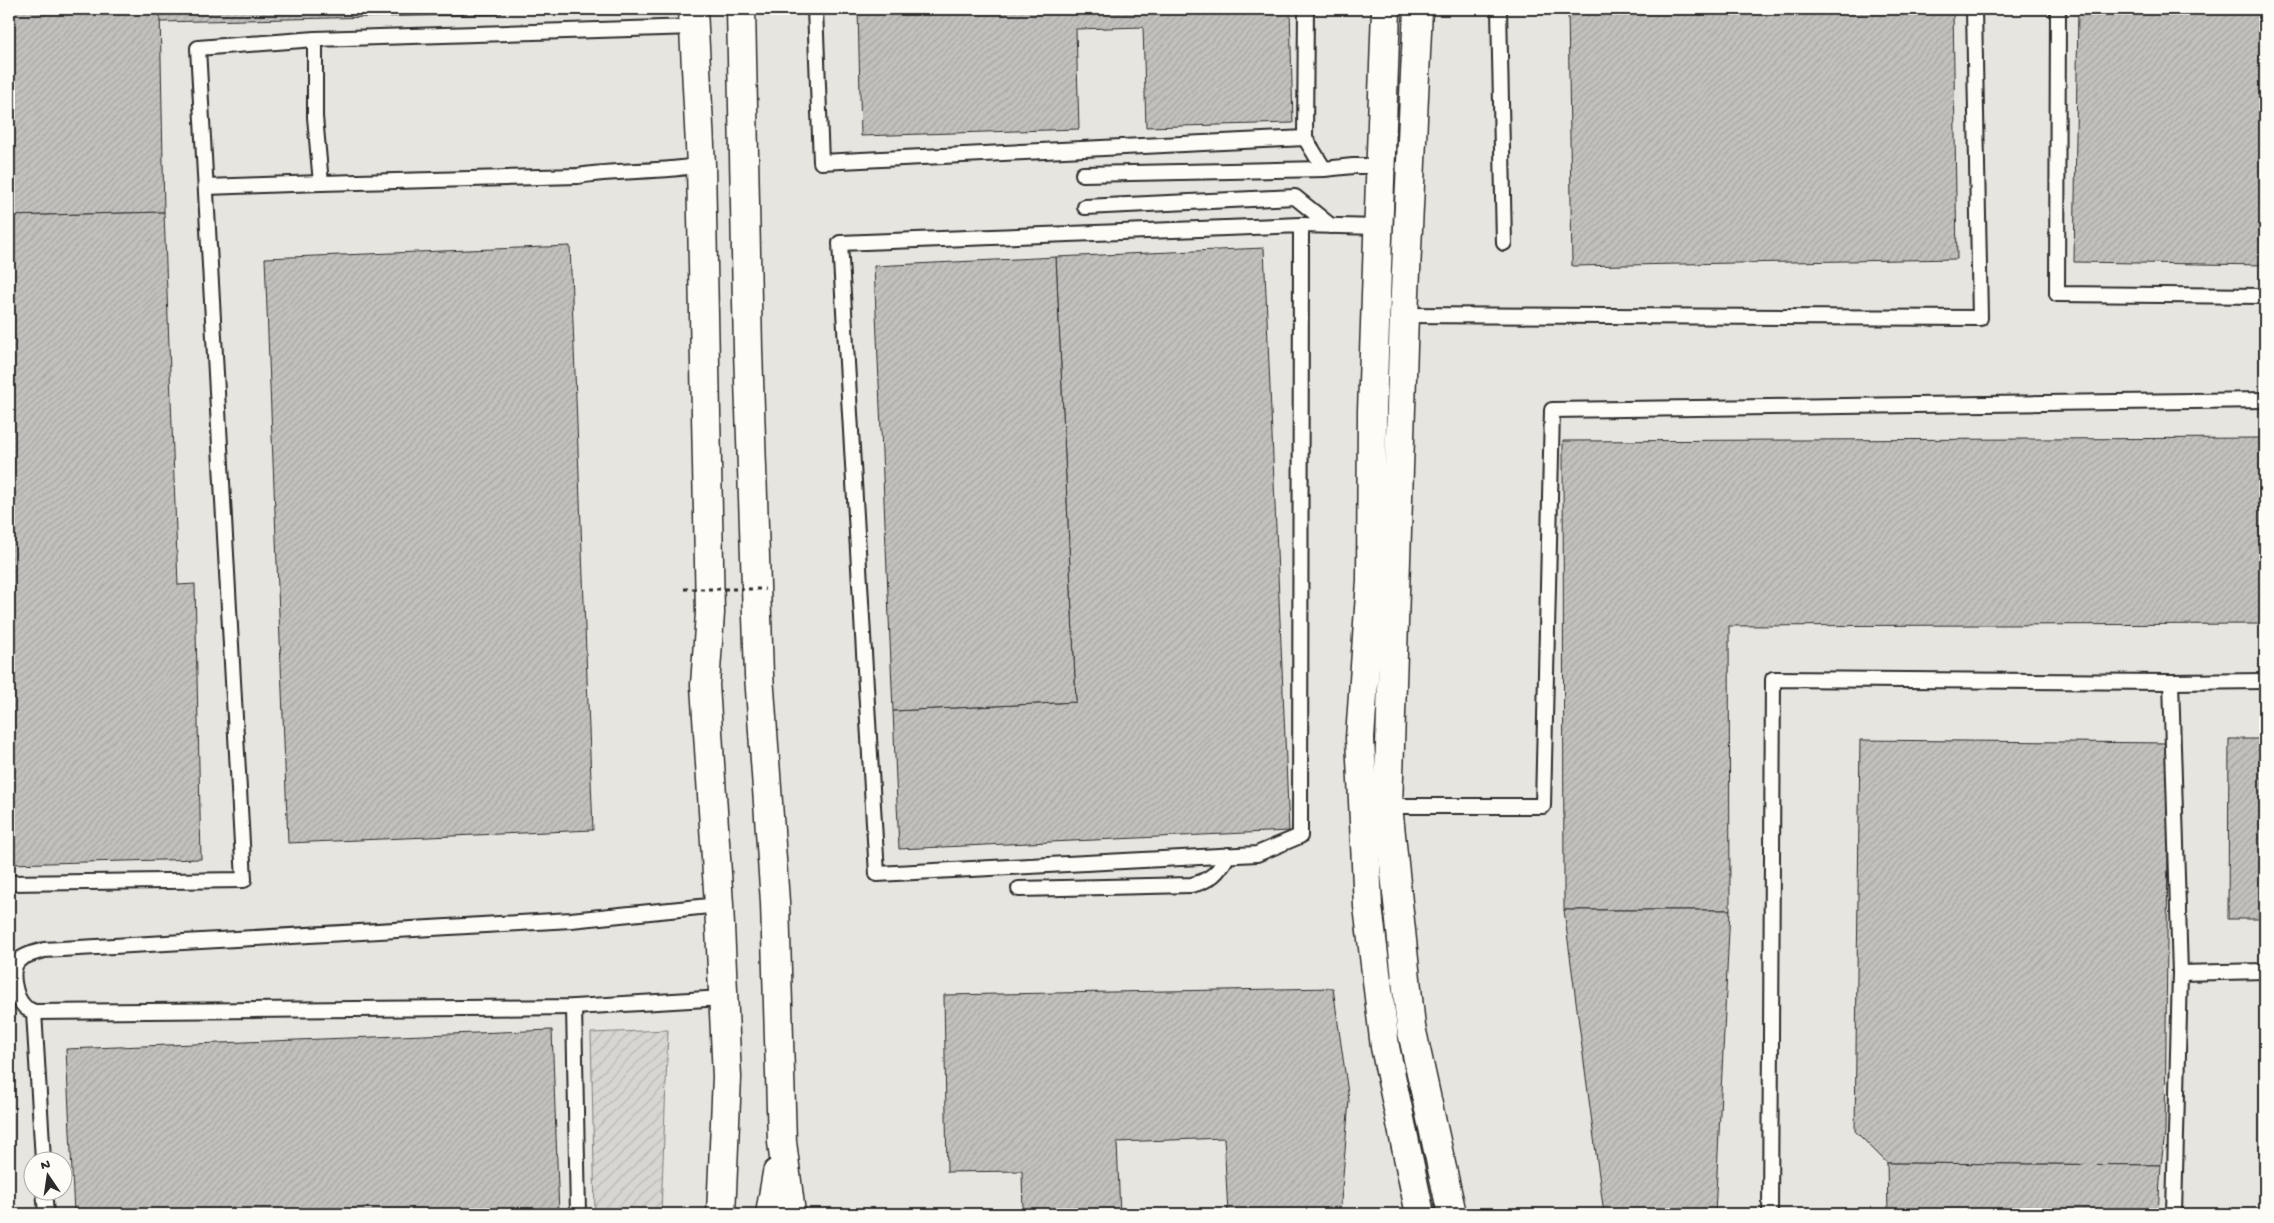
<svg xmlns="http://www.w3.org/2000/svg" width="2274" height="1223" font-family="'Gochi Hand',sans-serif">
  <defs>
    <pattern id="garden-furrows" width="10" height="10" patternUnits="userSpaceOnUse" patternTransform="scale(1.25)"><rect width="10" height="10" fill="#d7d6d2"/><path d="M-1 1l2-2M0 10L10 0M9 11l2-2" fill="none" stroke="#b9b8b4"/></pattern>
    <pattern id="building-hatch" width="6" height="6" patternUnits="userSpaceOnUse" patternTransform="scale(1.25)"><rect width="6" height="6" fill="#c2c1be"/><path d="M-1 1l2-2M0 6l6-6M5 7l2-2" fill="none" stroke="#a7a6a3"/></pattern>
  </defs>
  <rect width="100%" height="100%" fill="#f5f4ef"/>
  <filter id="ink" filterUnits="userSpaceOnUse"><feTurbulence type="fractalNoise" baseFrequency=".02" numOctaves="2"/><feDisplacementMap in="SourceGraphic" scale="10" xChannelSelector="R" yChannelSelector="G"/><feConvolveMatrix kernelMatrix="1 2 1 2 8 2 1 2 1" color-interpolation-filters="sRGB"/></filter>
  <g filter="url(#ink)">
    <path fill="#e6e5e0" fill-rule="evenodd" d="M 9,9 L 2265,9 L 2265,1214 L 9,1214 ZM 32,1160 L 62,1160 L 62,1190 L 32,1190 Z"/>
    <path fill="url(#garden-furrows)" stroke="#81807e" d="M 668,1030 L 661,1214 L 595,1214 L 591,1033 Z"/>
    <g fill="url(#building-hatch)" stroke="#2b2b2b">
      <path d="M 9,9 L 160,9 L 164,212 L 9,216 Z"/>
      <path d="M 160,9 L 503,9 L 501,14 L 160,22 Z"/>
      <path d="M 858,9 L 1290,9 L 1293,123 L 1146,127 L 1143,27 L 1076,29 L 1079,129 L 861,136 Z"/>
      <path d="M 1568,9 L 1953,9 L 1957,259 L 1572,266 Z"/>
      <path d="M 2078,9 L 2265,9 L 2265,265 L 2074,262 Z"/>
      <path d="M 164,212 L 178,585 L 195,584 L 201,859 L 9,864 L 9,216 Z"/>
      <path d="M 570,246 L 593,830 L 288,843 L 265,258 Z"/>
      <path d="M 1264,248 L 1289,831 L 899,849 L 893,711 L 1076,702 L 1056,257 Z"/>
      <path d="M 1056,257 L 1076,702 L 893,711 L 874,266 Z"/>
      <path d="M 2265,438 L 2265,624 L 1729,626 L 1730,910 L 1564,910 L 1563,441 Z"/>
      <path d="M 2229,739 L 2265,739 L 2265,919 L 2228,919 Z"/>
      <path d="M 1860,740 L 2169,743 L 2165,1134 L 2161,1165 L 1887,1163 L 1855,1131 Z"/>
      <path d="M 1564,910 L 1730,910 L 1715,1214 L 1604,1214 Z"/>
      <path d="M 1333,988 L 1349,1100 L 1340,1214 L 1228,1214 L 1224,1138 L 1117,1142 L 1120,1214 L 1023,1214 L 1022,1171 L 947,1172 L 944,995 Z"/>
      <path d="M 552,1030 L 559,1214 L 74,1214 L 66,1049 Z"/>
      <path d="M 1887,1163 L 2161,1165 L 2158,1214 L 1888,1214 Z"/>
    </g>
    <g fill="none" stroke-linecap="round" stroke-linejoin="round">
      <defs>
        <g id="lane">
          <path d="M 815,9 L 821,162 L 1305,138"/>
          <path d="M 1306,9 L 1305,138 L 1324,169 L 1353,166 L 1381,166"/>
          <path d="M 1499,9 L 1504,243"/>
          <path d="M 2058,9 L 2057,294 L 2265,296"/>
          <path d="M 694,27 L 315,39 L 315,117 L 321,183 L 578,176 C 619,169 660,173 701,165"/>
          <path d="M 1083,174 L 1324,169"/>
          <path d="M 206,187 L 321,183"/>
          <path d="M 1085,207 L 1295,197 L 1331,226"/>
          <path d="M 1301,225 L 1300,836 L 1257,854 L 877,874 L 840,243 L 1301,225 L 1378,227"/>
          <path d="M 1404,315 L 1980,318 L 1974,9"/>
          <path d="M 2171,682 L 2180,973 L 2174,1214"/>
          <path d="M 1385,806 L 1543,806 L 1552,410 L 2265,400"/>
          <path d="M 9,883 L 244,880 L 198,48 L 315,39"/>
          <path d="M 1019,889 L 1191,885 C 1210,881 1219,872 1228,855"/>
          <path d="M 719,905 L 571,920 L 44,950 C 36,953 25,954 18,961 C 9,971 15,997 24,1006 C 26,1009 31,1010 34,1012 L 574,1007 L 723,998"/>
          <path d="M 2180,973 L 2265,971"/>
          <path d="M 574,1007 L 578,1214"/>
          <path d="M 34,1012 L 43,1160"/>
          <path d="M 44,1190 L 46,1214"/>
          <path d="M 1770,1214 L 1773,679 L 2171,682 L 2265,681"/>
        </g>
        <g id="secondary">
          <path d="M 693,9 L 701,165 L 710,613 L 705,685 L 719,905 L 727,1077 L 721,1214"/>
          <path d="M 741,9 L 748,350 L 759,675 L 775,902 L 782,1142 L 791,1214"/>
          <path d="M 1386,9 L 1372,411 L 1371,580 L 1360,738 L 1368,906 L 1385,1047 L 1420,1214"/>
          <path d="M 1418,9 L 1404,315 L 1388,806 L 1411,1027 L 1452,1214"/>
          <path d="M 770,1214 L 777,1173"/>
        </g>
      </defs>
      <use href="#lane" stroke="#2b2b2b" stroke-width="18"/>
      <use href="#secondary" stroke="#2b2b2b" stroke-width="31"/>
      <use href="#lane" stroke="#fdfcf7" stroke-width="14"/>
      <use href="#secondary" stroke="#fdfcf7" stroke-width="28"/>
      <path stroke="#2b2b2b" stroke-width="3" stroke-dasharray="4 4" stroke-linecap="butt" d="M 684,589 L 765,589"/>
    </g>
  </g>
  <rect width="2274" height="1223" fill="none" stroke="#fdfcf7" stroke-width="30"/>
  <rect x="15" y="15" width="2244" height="1193" fill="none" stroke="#2b2b2b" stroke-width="2" filter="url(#ink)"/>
  <g transform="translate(48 1176) rotate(347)"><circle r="24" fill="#fdfcf7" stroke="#a9a8a5"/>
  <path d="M0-4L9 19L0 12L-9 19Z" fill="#2b2b2b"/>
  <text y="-8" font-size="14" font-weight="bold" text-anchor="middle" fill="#2b2b2b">N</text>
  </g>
</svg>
